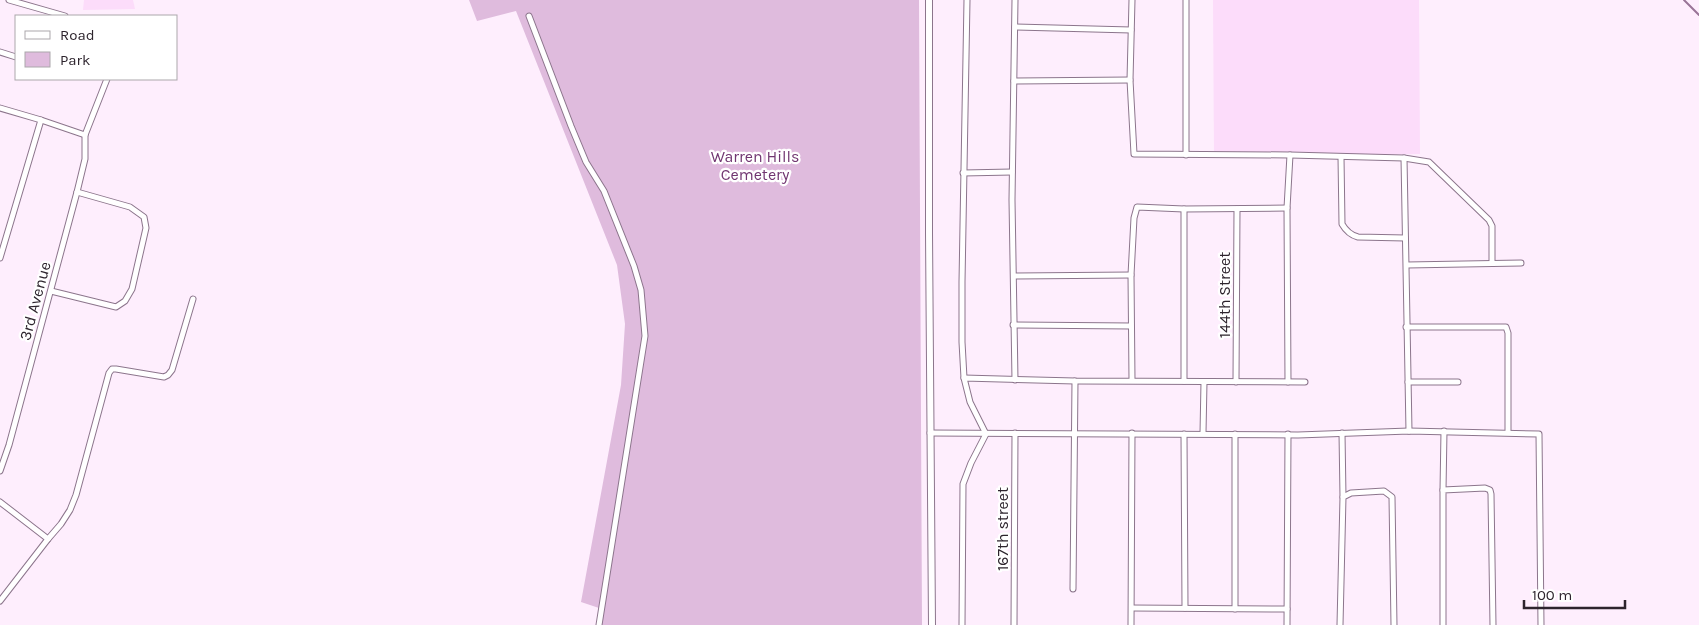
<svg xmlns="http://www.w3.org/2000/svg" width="1699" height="625" font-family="Karla,sans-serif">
  <rect width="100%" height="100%" fill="#feeefd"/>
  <g fill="#fcdcfa">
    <path d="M 84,0 L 133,0 L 135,9 L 83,10 Z"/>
    <path d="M 1213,0 L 1419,0 L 1420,154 L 1214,156 Z"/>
  </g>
  <path fill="#dfbbdd" d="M 469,0 L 919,0 L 922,625 L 599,625 L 602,609 L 581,602 L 621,385 L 625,324 L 617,265 L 516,11 L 477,21 Z"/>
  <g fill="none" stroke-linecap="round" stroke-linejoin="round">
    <path stroke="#997497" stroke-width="2" d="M 1684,0 L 1699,15"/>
    <defs>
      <g id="minor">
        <path d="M 9,0 L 65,16"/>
        <path d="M 1132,0 L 1130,80 L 1134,154 L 1290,155 L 1404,158 L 1429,162 L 1489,220 L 1492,226 L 1492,262"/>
        <path d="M 1186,0 L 1186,155"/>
        <path d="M 529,16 L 571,126 L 586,162 L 604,191 L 634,266 L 641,290 L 645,336 L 599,625"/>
        <path d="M 1015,27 L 1131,30"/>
        <path d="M 0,52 L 16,57"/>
        <path d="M 1014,81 L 1130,80"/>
        <path d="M 0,108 L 41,120 L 85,135"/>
        <path d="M 1341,157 L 1342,224 C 1346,231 1350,235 1358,237 L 1405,238"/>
        <path d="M 1404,158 L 1409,431"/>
        <path d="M 963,173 L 1012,172"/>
        <path d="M 0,258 L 41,120"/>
        <path d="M 1407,265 L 1521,263"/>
        <path d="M 1014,276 L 1131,275"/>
        <path d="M 51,291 L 116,307 L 125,301 L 132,289 L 146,228 L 144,217 L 130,207 L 77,192"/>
        <path d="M 1013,325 L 1131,326"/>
        <path d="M 1406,327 L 1506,327 L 1508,333 L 1508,432"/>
        <path d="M 964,378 L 962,342 L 962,282 L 967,0"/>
        <path d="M 1015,380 L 1012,200 L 1015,0"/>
        <path d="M 1132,380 L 1131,275 L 1134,218 L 1137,207 L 1184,209 L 1287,208"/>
        <path d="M 1184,381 L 1184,209"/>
        <path d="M 1236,382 L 1237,209"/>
        <path d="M 1288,382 L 1287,208 L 1290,155"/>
        <path d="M 1408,382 L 1458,382"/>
        <path d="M 930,433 L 1298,435 L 1409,431 L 1539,434 L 1541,625"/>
        <path d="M 1203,433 L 1204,382"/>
        <path d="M 1342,433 L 1343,497"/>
        <path d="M 1184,434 L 1185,608"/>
        <path d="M 0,471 L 9,445 L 77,192 L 85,159 L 85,135 L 107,79"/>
        <path d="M 1443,490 L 1444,431"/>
        <path d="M 0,502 L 48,539"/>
        <path d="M 1073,589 L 1075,381"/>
        <path d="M 0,601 L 48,539 L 61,524 L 70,510 L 76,495 L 109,373 L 112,369 L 116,369 L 164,377 L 168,375 L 172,370 L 193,299"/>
        <path d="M 1132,608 L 1287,609"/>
        <path d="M 1235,609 L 1235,434"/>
        <path d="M 962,625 L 963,484 L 971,463 L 986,434 L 970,402 L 964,378 L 1075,381 L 1305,382"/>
        <path d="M 1014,625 L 1015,433"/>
        <path d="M 1131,625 L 1132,433"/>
        <path d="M 1287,625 L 1288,434"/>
        <path d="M 1340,625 L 1343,497 L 1351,493 L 1384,491 L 1392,497 L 1394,625"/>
        <path d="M 1443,625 L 1443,490 L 1485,488 L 1490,490 L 1491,494 L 1493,625"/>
      </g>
      <path id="tertiary" d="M 929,0 L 929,233 L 932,625"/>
    </defs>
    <use href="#minor" stroke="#8c758c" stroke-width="7"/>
    <use href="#tertiary" stroke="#8c758c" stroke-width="8"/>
    <use href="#minor" stroke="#fff" stroke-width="5"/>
    <use href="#tertiary" stroke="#fff" stroke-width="6"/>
  </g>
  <g text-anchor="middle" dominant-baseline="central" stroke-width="4.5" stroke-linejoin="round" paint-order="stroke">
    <g font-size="16" fill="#713671" stroke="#fff">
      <text x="755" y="156">Warren Hills<tspan x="755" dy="18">Cemetery</tspan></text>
    </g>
    <g font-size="16" fill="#2d242d" stroke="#fff">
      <text transform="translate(1224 295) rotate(-90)">144th Street</text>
      <text transform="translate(35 301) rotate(-75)">3rd Avenue</text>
      <text transform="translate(1002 529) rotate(-90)">167th street</text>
    </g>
  </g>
  <rect x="15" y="15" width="162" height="65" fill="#ffffff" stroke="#aba7ab"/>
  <rect x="25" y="31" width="25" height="8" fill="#ffffff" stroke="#aba7ab"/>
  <text x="60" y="40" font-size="15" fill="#2d242d">Road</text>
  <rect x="25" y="52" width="25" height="15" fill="#dfbbdd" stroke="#aba7ab"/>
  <text x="60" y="65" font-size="15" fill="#2d242d">Park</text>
  <path d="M1524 600v8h101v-8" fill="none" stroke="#2d242d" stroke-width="2.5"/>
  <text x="1532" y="600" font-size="15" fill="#2d242d" stroke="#ffffff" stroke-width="4" paint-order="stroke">100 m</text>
</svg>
